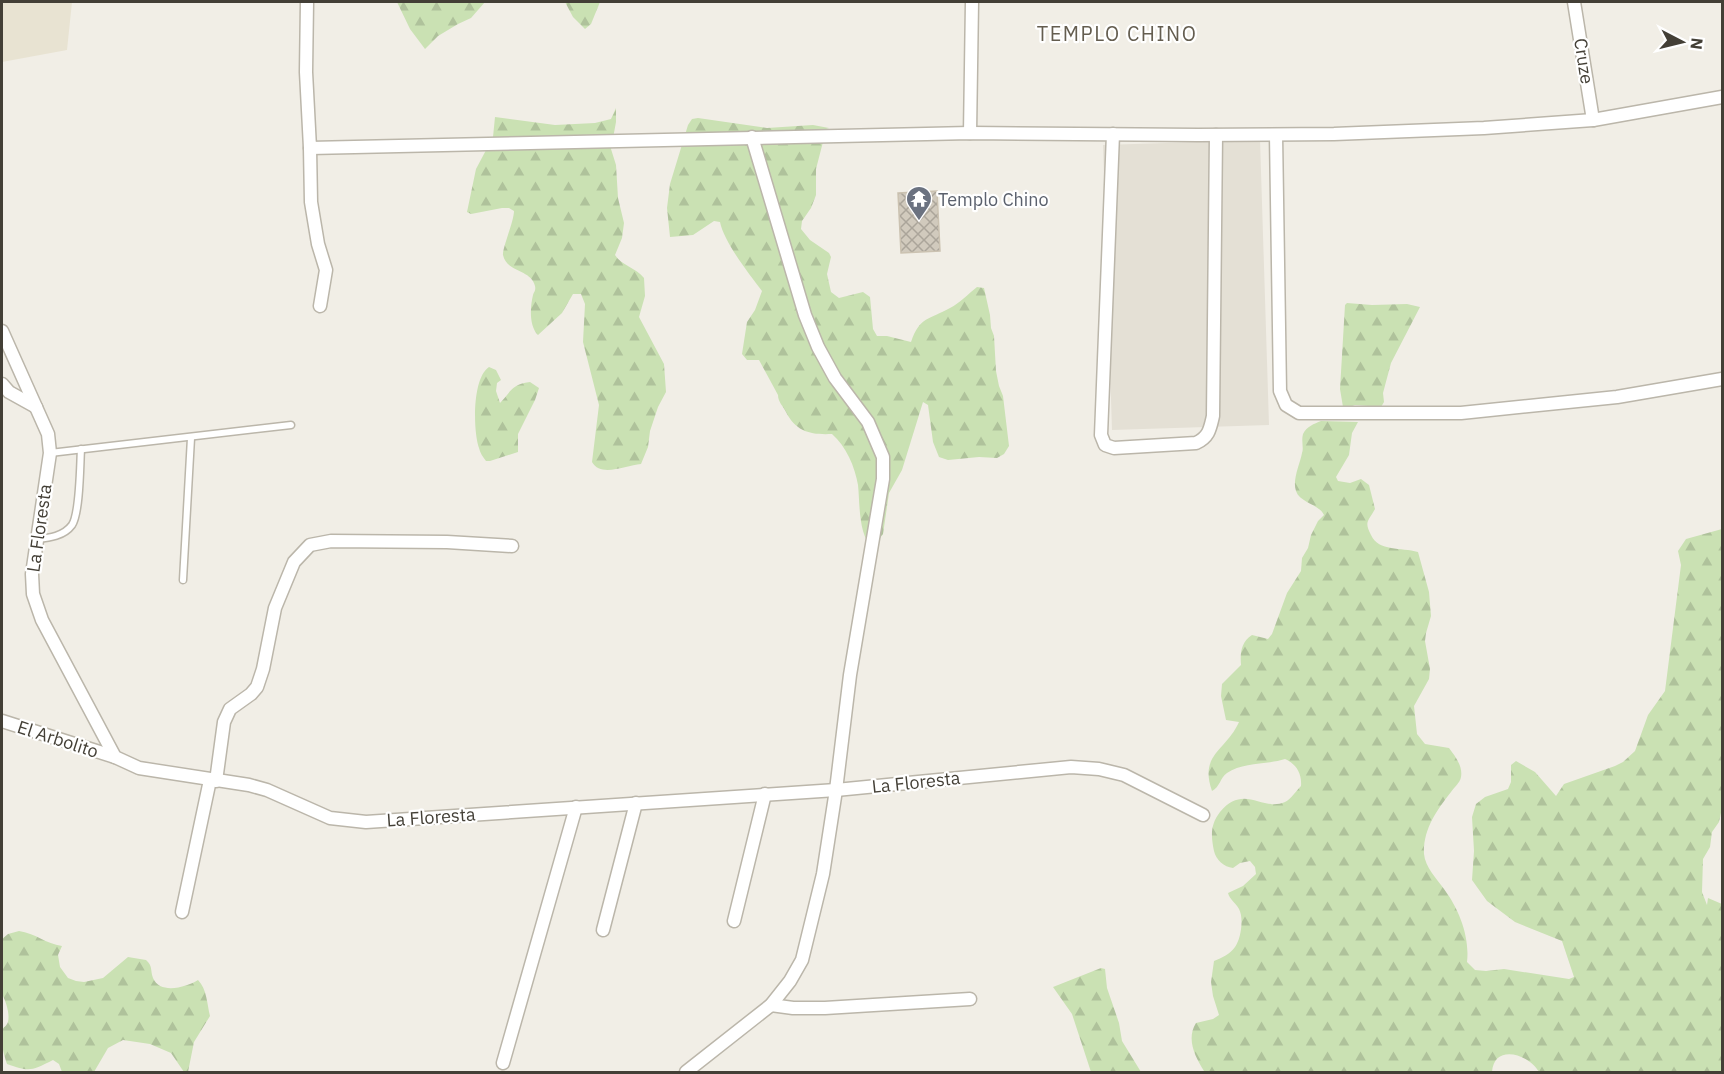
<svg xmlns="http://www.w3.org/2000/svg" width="1724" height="1074" font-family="'IBM Plex Sans',sans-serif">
  <defs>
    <pattern id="forest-firs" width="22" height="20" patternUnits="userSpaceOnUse" patternTransform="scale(1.5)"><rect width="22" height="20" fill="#cae1b3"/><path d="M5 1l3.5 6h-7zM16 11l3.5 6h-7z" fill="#afc29b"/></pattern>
    <pattern id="building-cross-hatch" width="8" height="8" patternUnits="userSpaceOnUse" patternTransform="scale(1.5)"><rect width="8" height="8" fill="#d1cabd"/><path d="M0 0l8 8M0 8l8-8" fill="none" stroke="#aba59a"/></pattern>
  </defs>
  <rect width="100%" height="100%" fill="#f1eee6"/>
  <path fill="#e4e0d5" d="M 1260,140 L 1269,425 L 1112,430 L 1103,145 Z"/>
  <path fill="#e8e3d2" d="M 2,2 L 72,2 L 67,50 L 2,62 Z"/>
  <g fill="url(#forest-firs)">
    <path d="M 397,2 L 485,2 L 471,18 L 458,24 L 438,36 L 425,49 L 410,29 Z"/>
    <path d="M 565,2 L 600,2 L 591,24 L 585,29 L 573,17 Z"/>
    <path d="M 616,108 L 616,122 L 611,149 L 616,165 L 618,198 L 624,223 L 622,238 L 615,255 C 621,265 636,268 644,278 L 645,296 L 639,317 L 664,364 L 666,392 L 658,407 L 650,431 L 648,447 L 641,464 C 626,465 601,478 592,462 L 599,405 L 583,342 L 585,304 L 581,294 L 573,294 L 562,313 L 538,335 C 529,326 530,307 533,295 C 534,291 536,291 535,286 C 531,269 507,273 503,255 C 502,249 514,221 514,211 L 509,208 L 502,208 L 471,214 L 467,212 L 476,169 L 493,137 L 495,117 L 555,125 L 595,123 L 611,119 Z"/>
    <path d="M 698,118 L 767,128 L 813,125 L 829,128 L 826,129 L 827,134 L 824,138 L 816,169 L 816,195 L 811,208 L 802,221 L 801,229 L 810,240 L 829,253 L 831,257 L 827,274 L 831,292 L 839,298 L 863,292 L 870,297 L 873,329 L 877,336 L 887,336 L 911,342 C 920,316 929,320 950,308 C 960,303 968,294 977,287 L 984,288 L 990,315 L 991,328 L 994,336 L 996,371 L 999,386 L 1003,396 L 1009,446 L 1004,454 L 997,458 L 979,457 L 948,460 L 939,457 L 933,442 L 928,405 L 923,402 L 902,470 L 889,493 L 883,534 L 873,548 C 858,536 860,503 858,485 C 855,467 846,446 832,434 C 811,435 796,432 786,412 C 783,406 778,402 778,395 L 759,360 L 747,360 L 742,354 L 747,322 L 755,310 L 762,291 C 749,274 724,242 720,222 L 714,221 L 693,235 L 670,237 L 667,208 L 670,184 L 688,125 L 692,119 Z"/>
    <path d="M 1347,303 L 1372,305 L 1407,304 L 1420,307 L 1391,363 L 1383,393 L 1384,402 L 1381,407 L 1355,405 L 1347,408 L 1343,407 L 1340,389 L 1345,305 Z"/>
    <path d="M 489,367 L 496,370 L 501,380 L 497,383 L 496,391 L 500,403 C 512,391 510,385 530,382 L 539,388 L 535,400 L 518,434 L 518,452 L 490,461 L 486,461 C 483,457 480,453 479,448 C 473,431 472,378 489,367 Z"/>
    <path d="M 1321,421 L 1358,422 L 1352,433 L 1349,455 L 1336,477 L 1338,481 L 1350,483 L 1361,479 L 1369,485 L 1375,509 C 1368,522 1364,521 1371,535 C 1379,552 1401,547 1418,552 L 1429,592 L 1431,616 L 1426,633 L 1425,641 L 1430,669 L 1429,679 L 1414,706 L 1417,734 L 1425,744 L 1449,748 C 1455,756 1463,766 1461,777 C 1460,783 1454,787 1451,792 C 1437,810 1423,829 1424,854 C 1425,867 1437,879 1444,889 C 1459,909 1470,937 1467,962 L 1475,970 L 1486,971 L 1504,969 L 1569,979 L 1574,977 L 1562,941 L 1515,922 L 1487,901 L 1472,880 L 1474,851 L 1472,817 L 1476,804 L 1485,797 L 1508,789 L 1511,782 L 1511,765 L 1516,761 L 1535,772 L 1556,796 L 1564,784 L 1615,766 L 1623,762 L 1635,751 L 1648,715 L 1665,691 L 1681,565 L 1678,551 L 1686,539 L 1722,529 L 1722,808 L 1719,822 L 1712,832 L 1710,847 L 1703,859 L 1702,892 L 1707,905 L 1708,898 L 1722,904 L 1722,1072 L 1539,1072 C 1529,1054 1494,1043 1492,1072 L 1187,1072 L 1204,1071 C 1195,1057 1186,1039 1196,1023 L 1213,1019 L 1219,1015 L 1213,996 L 1211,982 L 1214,961 C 1222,958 1230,954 1235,947 C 1241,939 1244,918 1239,909 C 1235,902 1230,900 1228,893 L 1243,886 L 1256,874 L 1255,867 L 1250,861 L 1240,863 L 1233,868 C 1224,867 1216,860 1214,851 C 1211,836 1210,825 1220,812 C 1244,783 1262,812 1285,802 C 1291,799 1296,791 1301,786 C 1302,773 1296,764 1285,759 C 1266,765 1243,762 1227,773 C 1220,778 1220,787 1212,791 C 1199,754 1226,751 1239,722 L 1226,720 L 1221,696 L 1222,684 L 1241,665 C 1240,653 1241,642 1252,635 L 1268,639 L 1272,634 L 1287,593 L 1301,571 L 1302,558 L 1308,548 L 1311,535 L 1318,521 L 1324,515 C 1319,504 1300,503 1296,491 C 1292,480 1300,464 1302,453 C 1304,448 1301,441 1303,434 C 1307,426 1314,424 1321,421 Z"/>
    <path d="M 19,931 C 35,933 46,944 62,946 L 58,955 L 60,967 L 68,978 L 76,981 L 84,982 L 103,978 L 128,957 L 146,960 C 153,966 150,970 153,978 C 160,995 187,987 198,980 C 207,989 207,1004 210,1016 L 194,1042 L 188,1072 L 184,1072 L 171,1053 L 150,1044 L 123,1040 L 108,1048 L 94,1072 L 62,1072 L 59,1064 L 53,1060 C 31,1071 30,1072 7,1064 C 4,1056 0,1039 2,1030 C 4,1026 6,1027 8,1022 C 10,1013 6,1002 2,994 L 2,939 L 8,934 Z"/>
    <path d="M 1101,968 L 1105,969 L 1107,988 L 1119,1023 L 1122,1041 L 1141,1072 L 1091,1072 L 1072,1014 L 1053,987 Z"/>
  </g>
  <path fill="url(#building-cross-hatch)" stroke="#cbc2b1" stroke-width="1.5" d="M 937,191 L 940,251 L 901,253 L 898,193 Z"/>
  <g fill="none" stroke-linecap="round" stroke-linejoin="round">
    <defs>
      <g id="lane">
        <path d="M 50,453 L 291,425"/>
        <path d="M 38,539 C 49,538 64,536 72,525 C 80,513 80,465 81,449"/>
        <path d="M 183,580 L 191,438"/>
      </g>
      <g id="street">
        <path d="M 307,2 L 306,72 L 310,148 L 970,133 L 1198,135 L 1334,134 L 1484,128 L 1593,120 L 1722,97"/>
        <path d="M 1574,2 L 1593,120"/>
        <path d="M 970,133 L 972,2"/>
        <path d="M 1113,134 L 1101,435 L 1105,445 L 1114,448 L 1196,443 C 1209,437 1210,429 1213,416 L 1216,135"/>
        <path d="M 1276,135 L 1280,391 L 1286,405 L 1299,413 L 1461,413 L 1617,397 L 1722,379"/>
        <path d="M 310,148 L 311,202 L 318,244 L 326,270 L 320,306"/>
        <path d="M 2,331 L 48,434 L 50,453 L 32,574 L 33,594 L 42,620 L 115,757 L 139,768 L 249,785 L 267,790 L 330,818 L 366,822 L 836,790 L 1071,767 L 1099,769 L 1124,775 L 1203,815"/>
        <path d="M 2,384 L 9,392 L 36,407"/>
        <path d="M 2,721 L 115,757"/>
        <path d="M 216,781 L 224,722 L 230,709 L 251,694 L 257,687 L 263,669 L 275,608 L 294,562 L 310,545 L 331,541 L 447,542 L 512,546"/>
        <path d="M 182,912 L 210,780"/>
        <path d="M 734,921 L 765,794"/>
        <path d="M 603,930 L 636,803"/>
        <path d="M 771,1005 L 793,1008 L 825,1008 L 970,999"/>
        <path d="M 503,1063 L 576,807"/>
        <path d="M 686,1072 L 771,1005 L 790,981 L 802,960 L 823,874 L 836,790 L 850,675 L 883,479 L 883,457 L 868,422 L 835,378 L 818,347 L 805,315 L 752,137"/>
      </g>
    </defs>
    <use href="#lane" stroke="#bbb6aa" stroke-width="9"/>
    <use href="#street" stroke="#bbb6aa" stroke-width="15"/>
    <use href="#lane" stroke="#fff" stroke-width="6"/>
    <use href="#street" stroke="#fff" stroke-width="12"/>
  </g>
  <defs>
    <symbol id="temple-pin" viewBox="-11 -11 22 30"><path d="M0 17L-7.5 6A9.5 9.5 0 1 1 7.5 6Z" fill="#6b7280" stroke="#fff"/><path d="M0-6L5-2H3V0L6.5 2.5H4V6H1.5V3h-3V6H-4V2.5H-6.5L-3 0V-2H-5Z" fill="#fff"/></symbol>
  </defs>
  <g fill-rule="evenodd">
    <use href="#temple-pin" x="904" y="184" width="30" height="40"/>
  </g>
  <g text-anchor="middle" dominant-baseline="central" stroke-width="4.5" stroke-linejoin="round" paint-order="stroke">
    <g font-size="18" fill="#433f36" stroke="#fff">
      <text transform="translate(1584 61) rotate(81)">Cruze</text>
      <text transform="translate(39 528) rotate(-82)">La Floresta</text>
      <text transform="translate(58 739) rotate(18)">El Arbolito</text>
      <text transform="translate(916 782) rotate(-6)">La Floresta</text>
      <text transform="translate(431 817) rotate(-4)">La Floresta</text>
    </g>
    <g font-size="18" fill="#5b616d" stroke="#fff" text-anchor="start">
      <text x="938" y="199">Templo Chino</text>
    </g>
    <g font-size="20" letter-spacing="1.5" fill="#645d4f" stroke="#fff">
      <text x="1117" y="33">TEMPLO CHINO</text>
    </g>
  </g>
  <rect width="1724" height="1074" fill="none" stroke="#433f36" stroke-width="6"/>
  <g transform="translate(1682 42) rotate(97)" stroke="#ffffff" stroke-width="4.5" paint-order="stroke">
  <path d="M0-4.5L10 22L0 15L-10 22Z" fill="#433f36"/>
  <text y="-9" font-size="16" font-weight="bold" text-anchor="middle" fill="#433f36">N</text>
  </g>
</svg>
